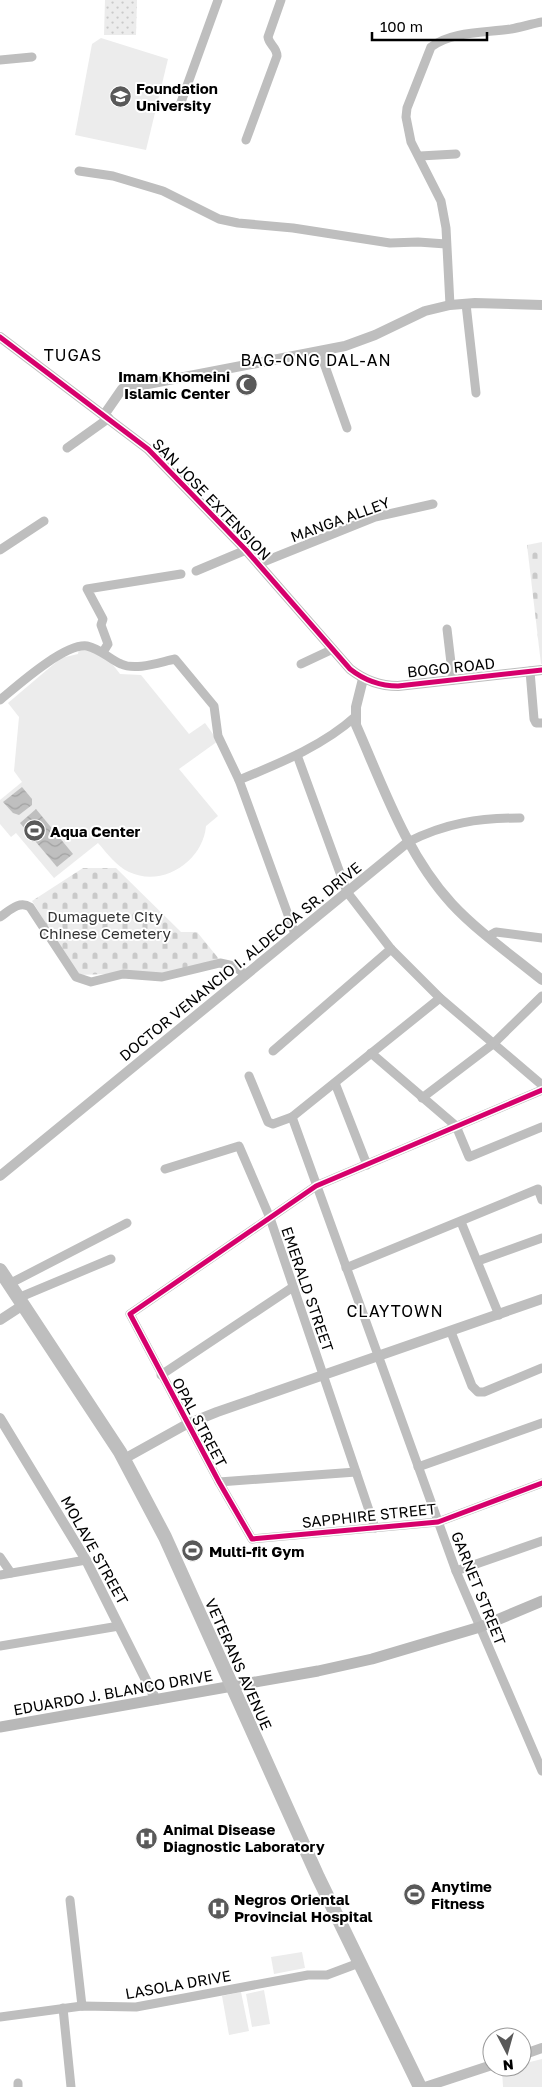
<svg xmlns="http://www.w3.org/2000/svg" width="542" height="2087" font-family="'Golos Text',sans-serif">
  <defs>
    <pattern id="cemetery-stones" width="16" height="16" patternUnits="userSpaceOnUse" patternTransform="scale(1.25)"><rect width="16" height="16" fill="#ececec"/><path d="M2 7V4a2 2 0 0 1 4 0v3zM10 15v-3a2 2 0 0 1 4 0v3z" fill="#c9c9c9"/></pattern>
    <pattern id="park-dots" width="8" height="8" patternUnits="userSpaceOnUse" patternTransform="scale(1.25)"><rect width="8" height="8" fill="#ececec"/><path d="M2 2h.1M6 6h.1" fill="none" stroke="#c9c9c9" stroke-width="1.8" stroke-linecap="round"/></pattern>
    <pattern id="water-waves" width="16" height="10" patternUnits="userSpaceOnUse" patternTransform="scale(1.25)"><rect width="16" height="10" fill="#bfbfbf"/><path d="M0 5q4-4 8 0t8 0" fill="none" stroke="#a2a2a2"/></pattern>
  </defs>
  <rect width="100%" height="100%" fill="#fff"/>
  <g fill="#ececec">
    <path d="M 101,38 L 168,59 L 146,150 L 75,135 L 92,44 Z"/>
    <path d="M 79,649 L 103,652 L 120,674 L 141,675 L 189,734 L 205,723 L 218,741 L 179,769 L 218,816 L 206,826 C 203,861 163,888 129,872 C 116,866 107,853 98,843 L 54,878 L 16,833 L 11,837 L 0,824 L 0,800 L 22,782 L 14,771 L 19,717 L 8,703 L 61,658 L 78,654 Z"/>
    <path d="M 302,1952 L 305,1968 L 274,1974 L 271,1957 Z"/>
    <path d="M 264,1990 L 270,2024 L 252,2027 L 246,1994 Z"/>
    <path d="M 241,1992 L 249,2031 L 229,2035 L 222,1996 Z"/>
    <path d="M 542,2059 L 542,2087 L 503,2087 L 502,2070 L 522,2067 L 522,2064 Z"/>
  </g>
  <g fill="url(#cemetery-stones)">
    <path d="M 542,542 L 542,664 L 541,664 L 527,545 Z"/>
    <path d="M 83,868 L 116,868 L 181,932 L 197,932 L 219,959 L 158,975 L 135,973 L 78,975 L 32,901 Z"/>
  </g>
  <path fill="url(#park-dots)" d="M 105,0 L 137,0 L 136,35 L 104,35 Z"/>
  <g fill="url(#water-waves)">
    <path d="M 22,787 L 32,799 L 32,805 L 19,815 L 13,813 L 3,802 Z"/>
    <path d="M 36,809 L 73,854 L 57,867 L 20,823 Z"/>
  </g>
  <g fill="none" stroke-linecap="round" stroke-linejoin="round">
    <g stroke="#bebebe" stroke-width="9">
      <path d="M 0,60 L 32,57"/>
      <path d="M 180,105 L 218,0"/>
      <path d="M 246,140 L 277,56 C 277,47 269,45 268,37 L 281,0"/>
      <path d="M 420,156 L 456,154"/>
      <path d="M 79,171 L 113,176 L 163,191 L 219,219 L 238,223 L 293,228 L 390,243 L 418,242 L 446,244"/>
      <path d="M 466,304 L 476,393"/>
      <path d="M 450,305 L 446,228 L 441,201 L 411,142 L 406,117 L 407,108 L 431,47 C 452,31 485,33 511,29 C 521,27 532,24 542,22"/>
      <path d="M 320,352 L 347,428"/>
      <path d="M 67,448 L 109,418"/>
      <path d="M 0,550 L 44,521"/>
      <path d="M 258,564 L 375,517 L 433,504"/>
      <path d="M 196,571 L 246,550"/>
      <path d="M 447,629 L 453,680"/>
      <path d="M 103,652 L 108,644 L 101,625 L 103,619 L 87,589 L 181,574"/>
      <path d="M 301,664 L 333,649"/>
      <path d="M 530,671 L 534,719 L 536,723 L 542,723"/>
      <path d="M 0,700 C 18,685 65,643 87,646 C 101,649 109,659 121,664 C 136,671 160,662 175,659 L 214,706 L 218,736 L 239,780 L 295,934"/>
      <path d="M 297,755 L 347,892 L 391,949 L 440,998 L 542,1085"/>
      <path d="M 239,780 C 280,763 323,746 356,716"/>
      <path d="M 408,842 C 446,823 478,818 520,818"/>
      <path d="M 0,917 C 9,911 19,900 30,907 L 76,977 L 91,982 L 123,974 L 162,977 L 220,963 L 234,966 L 246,975"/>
      <path d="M 489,936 L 496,932 L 542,938"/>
      <path d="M 273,1051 L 391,949"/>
      <path d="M 371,1053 L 456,1126 L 469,1157 L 542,1127"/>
      <path d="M 249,1076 L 268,1122 L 273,1124 L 292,1117 L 440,998"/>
      <path d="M 335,1083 L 367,1165"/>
      <path d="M 542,1090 L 316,1186 L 130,1314 L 219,1482 L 252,1539 L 438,1522 L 542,1483"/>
      <path d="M 422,1098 L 493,1044 L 542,996"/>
      <path d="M 292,1117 L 456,1571 L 542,1771"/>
      <path d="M 165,1169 L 239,1146 L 270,1218 L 375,1528"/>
      <path d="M 461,1222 L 499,1315"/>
      <path d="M 478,1261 L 542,1238"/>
      <path d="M 346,1268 L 538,1189 L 542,1200"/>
      <path d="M 9,1284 L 127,1223"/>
      <path d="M 18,1298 L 111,1259"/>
      <path d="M 451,1332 L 472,1386 L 478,1392 L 484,1392 L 542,1368"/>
      <path d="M 161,1375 L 293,1287"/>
      <path d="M 418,1467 L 542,1423"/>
      <path d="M 219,1482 L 356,1472"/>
      <path d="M 0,1557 L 11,1573"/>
      <path d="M 456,1571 L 542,1541"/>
      <path d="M 0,1575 L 86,1560"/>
      <path d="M 0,1646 L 119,1626"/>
      <path d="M 70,1900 L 82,2006"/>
      <path d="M 63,2008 L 71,2087"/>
      <path d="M 0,2017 L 82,2006 L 136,2007 L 308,1975 L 327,1975 L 359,1963"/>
      <path d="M 18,2083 L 18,2087"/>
    </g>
    <g stroke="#bebebe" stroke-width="10">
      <path d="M 0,337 L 148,449 L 246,550 L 350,669 C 364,680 379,686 398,686 L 542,670"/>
      <path d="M 104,415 L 122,389 L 345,346 L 375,335 L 425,311 L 450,305 L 475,303 L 542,305"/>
      <path d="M 363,679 L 356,707 L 356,725 C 383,786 406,854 452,904 C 478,932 513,956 542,980"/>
      <path d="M 0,1176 L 408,842"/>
      <path d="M 0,1320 L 23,1305"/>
      <path d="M 0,1418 L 86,1560 L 156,1700"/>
      <path d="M 124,1459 L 187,1424 L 217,1412 L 542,1299"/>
      <path d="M 522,2055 L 542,2048"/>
      <path d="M 425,2087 L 492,2065"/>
    </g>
    <path stroke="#b8b8b8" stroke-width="11" d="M 0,1727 L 318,1671 L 372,1659 L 480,1627 L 542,1601"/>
    <path stroke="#bebebe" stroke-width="14" d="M 0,1270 L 120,1452 L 165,1537 L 318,1877 L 420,2087"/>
    <defs>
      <g id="cycleway">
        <path d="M 0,337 L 148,449 L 246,550 L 350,669 C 364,680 379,686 398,686 L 542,670"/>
        <path d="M 542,1090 L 316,1186 L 130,1314 L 219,1482 L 252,1539 L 438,1522 L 542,1483"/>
      </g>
    </defs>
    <use href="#cycleway" stroke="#fff" stroke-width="8"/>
    <use href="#cycleway" stroke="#d6006c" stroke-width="5"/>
  </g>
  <defs>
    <symbol id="university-disc" viewBox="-11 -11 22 22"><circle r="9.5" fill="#595959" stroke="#fff"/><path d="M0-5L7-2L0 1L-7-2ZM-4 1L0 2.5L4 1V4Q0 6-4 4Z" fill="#fff"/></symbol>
    <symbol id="mosque-disc" viewBox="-11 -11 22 22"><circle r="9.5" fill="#595959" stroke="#fff"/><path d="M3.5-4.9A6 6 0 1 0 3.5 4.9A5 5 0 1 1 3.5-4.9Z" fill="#fff"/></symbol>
    <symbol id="stadium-disc" viewBox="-11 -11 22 22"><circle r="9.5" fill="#595959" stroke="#fff"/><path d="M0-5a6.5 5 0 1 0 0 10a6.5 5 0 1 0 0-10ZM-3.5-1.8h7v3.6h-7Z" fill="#fff"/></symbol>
    <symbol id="hospital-disc" viewBox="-11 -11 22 22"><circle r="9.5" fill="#595959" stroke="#fff"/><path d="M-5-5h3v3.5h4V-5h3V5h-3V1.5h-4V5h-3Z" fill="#fff"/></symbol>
  </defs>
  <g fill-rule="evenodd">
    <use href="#university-disc" x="108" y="84" width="25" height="25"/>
    <use href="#mosque-disc" x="234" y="372" width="25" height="25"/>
    <use href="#stadium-disc" x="22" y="818" width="25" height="25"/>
    <use href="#stadium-disc" x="180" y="1538" width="25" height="25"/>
    <use href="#hospital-disc" x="134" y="1826" width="25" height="25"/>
    <use href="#stadium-disc" x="402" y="1882" width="25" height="25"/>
    <use href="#hospital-disc" x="206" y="1896" width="25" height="25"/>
  </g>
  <g text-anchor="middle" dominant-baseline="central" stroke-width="4" stroke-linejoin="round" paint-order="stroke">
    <g font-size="15" font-weight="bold" fill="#000" stroke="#fff" text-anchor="start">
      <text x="136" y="88">Foundation<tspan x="136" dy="17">University</tspan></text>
      <text x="230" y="376" text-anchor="end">Imam Khomeini<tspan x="230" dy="17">Islamic Center</tspan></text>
      <text x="50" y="831">Aqua Center</text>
      <text x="209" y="1551">Multi-fit Gym</text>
      <text x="163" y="1829">Animal Disease<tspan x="163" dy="17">Diagnostic Laboratory</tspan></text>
      <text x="431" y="1886">Anytime<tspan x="431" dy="17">Fitness</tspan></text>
      <text x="234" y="1899">Negros Oriental<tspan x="234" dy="17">Provincial Hospital</tspan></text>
    </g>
    <g font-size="15" fill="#000" stroke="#fff">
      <text transform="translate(212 499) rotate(46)">SAN JOSE EXTENSION</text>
      <text transform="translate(340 519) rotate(-20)">MANGA ALLEY</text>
      <text transform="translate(451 667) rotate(-6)">BOGO ROAD</text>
      <text transform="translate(240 961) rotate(-39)">DOCTOR VENANCIO I. ALDECOA SR. DRIVE</text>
      <text transform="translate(308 1289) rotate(71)">EMERALD STREET</text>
      <text transform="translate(200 1422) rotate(62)">OPAL STREET</text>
      <text transform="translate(369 1515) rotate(-6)">SAPPHIRE STREET</text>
      <text transform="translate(95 1550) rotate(61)">MOLAVE STREET</text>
      <text transform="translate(479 1588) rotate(68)">GARNET STREET</text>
      <text transform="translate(239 1664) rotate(66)">VETERANS AVENUE</text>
      <text transform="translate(113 1692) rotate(-10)">EDUARDO J. BLANCO DRIVE</text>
      <text transform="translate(178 1984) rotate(-10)">LASOLA DRIVE</text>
    </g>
    <g font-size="15" fill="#333" stroke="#fff">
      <text x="105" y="916">Dumaguete City<tspan x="105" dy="17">Chinese Cemetery</tspan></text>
    </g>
    <g font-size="16" letter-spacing="1" fill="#000" stroke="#fff">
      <text x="73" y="355">TUGAS</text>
      <text x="316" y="360">BAG-ONG DAL-AN</text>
      <text x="395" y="1311">CLAYTOWN</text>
    </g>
  </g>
  <g transform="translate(507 2052) rotate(174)"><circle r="24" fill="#ffffff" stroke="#999999"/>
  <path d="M0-4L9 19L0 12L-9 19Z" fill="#595959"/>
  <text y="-8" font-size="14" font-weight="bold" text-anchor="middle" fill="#000000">N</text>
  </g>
  <path d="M372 32v8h115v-8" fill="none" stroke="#000000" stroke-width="2.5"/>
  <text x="380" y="32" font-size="15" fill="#000000" stroke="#ffffff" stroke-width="4" paint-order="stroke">100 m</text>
</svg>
